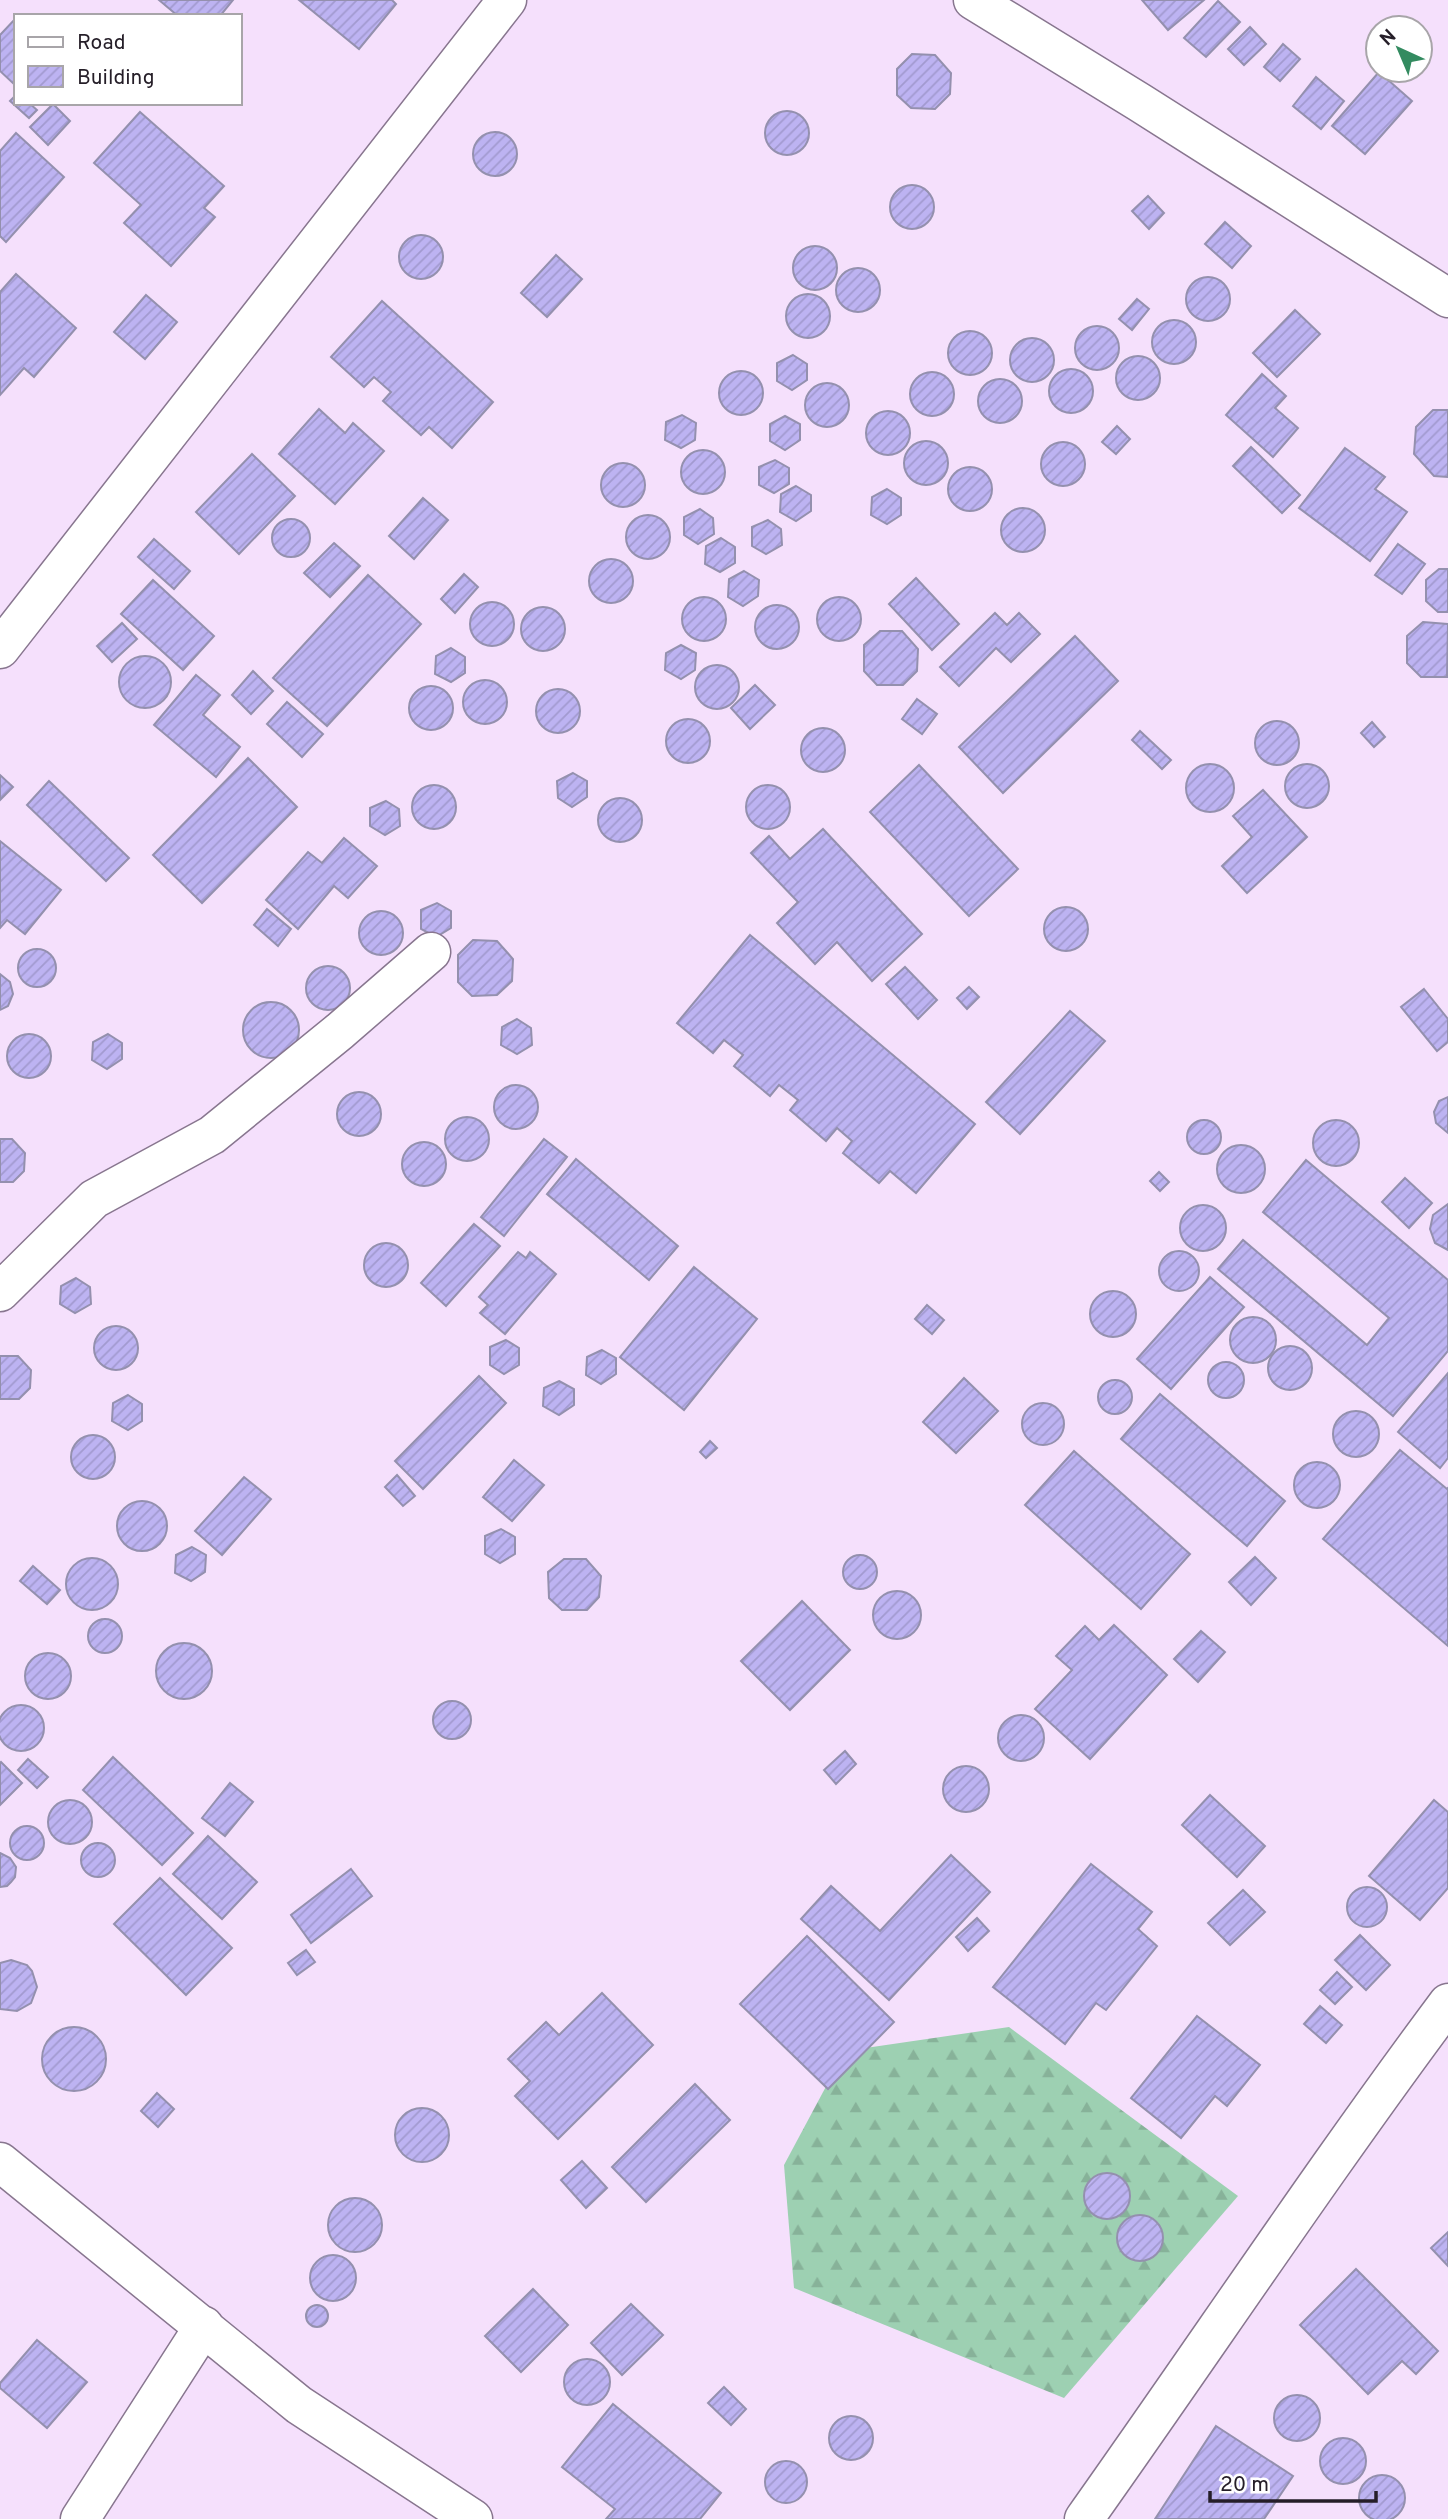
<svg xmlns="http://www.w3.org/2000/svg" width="1448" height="2519" font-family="Overpass,sans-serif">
  <defs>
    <pattern id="forest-firs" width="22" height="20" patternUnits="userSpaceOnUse" patternTransform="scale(1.75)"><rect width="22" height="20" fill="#9dd0b2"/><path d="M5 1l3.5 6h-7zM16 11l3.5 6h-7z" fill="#87b299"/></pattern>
    <pattern id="building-hatch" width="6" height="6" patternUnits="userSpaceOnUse" patternTransform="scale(1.75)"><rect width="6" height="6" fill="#bdb3f2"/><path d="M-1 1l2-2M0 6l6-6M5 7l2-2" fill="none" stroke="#a29ad0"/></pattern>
  </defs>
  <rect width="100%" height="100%" fill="#f5e0fc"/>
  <path fill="url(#forest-firs)" d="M 1009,2027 L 1238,2196 L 1064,2398 L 794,2288 L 784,2165 L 845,2051 Z"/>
  <g fill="url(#building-hatch)" stroke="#9490ae" stroke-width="2">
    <path d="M 159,0 L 233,0 L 220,16 L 178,16 Z"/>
    <path d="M 299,0 L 392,0 L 396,4 L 359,49 Z"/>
    <path d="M 1142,0 L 1204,0 L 1168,30 Z"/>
    <path d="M 1218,1 L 1240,22 L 1206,57 L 1184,38 Z"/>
    <path d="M 16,18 L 16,86 L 0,71 L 0,35 Z"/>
    <path d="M 1250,27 L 1266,44 L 1244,65 L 1228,49 Z"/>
    <path d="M 1283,44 L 1300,59 L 1280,81 L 1264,67 Z"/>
    <path d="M 912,54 L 935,55 L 951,73 L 950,94 L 935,109 L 911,108 L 897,95 L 897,69 Z"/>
    <path d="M 1379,72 L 1412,101 L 1365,154 L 1332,126 Z"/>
    <path d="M 1316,77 L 1344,101 L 1321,129 L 1293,106 Z"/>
    <path d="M 16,95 L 16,103 L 29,103 L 37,110 L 29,118 L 10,101 Z"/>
    <path d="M 53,104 L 70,121 L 48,145 L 30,127 Z"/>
    <circle cx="787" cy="133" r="22"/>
    <path d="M 140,112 L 224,186 L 204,208 L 215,217 L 171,266 L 124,223 L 141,205 L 94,163 Z"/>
    <circle cx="495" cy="154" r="22"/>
    <path d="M 16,133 L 64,177 L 6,242 L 0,236 L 0,151 Z"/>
    <circle cx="912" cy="207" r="22"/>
    <path d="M 1148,196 L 1164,213 L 1149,229 L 1132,211 Z"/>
    <path d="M 1225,222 L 1251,246 L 1232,268 L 1205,244 Z"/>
    <circle cx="421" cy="257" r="22"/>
    <circle cx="815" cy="268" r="22"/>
    <path d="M 556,255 L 582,279 L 547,317 L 521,293 Z"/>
    <circle cx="858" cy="290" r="22"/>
    <path d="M 16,274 L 76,328 L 34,377 L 24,368 L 0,395 L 0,292 Z"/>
    <circle cx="1208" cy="299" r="22"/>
    <circle cx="808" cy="316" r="22"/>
    <path d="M 146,295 L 177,322 L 145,359 L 114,332 Z"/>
    <path d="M 1137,299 L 1149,309 L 1132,330 L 1119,319 Z"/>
    <path d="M 382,301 L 493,402 L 452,448 L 429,427 L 421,435 L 383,401 L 391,392 L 374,377 L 364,387 L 331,357 Z"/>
    <path d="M 1295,310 L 1320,334 L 1277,377 L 1253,353 Z"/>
    <circle cx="1174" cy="342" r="22"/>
    <circle cx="1097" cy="348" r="22"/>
    <circle cx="970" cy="353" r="22"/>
    <circle cx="1032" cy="360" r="22"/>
    <path d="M 793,355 L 807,364 L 807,380 L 792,390 L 777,381 L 777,363 Z"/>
    <circle cx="1138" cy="378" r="22"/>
    <circle cx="1071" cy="391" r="22"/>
    <circle cx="741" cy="393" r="22"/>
    <circle cx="932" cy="394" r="22"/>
    <path d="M 1262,374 L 1286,396 L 1275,408 L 1298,428 L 1273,457 L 1226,415 Z"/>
    <circle cx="1000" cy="401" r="22"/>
    <circle cx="827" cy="405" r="22"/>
    <path d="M 319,409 L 345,433 L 353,423 L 384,451 L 335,504 L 279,454 Z"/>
    <path d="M 1433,410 L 1448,410 L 1448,477 L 1434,476 L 1414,454 L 1416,427 Z"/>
    <circle cx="888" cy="433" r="22"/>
    <path d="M 682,415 L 696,423 L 695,440 L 681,448 L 665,440 L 666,422 Z"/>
    <path d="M 785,416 L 800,424 L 800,440 L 785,450 L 770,441 L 770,424 Z"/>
    <path d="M 1117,426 L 1130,439 L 1116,454 L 1102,442 Z"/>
    <circle cx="926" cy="463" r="22"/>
    <circle cx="1063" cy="464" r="22"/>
    <path d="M 1251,447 L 1300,495 L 1282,513 L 1233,466 Z"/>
    <path d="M 1345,448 L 1385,477 L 1375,489 L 1407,512 L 1370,561 L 1299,508 Z"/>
    <circle cx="703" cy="472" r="22"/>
    <path d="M 252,454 L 295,496 L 239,554 L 196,512 Z"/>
    <path d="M 775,460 L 789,468 L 789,484 L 774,493 L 759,485 L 759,467 Z"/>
    <circle cx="623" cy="485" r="22"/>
    <circle cx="970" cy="489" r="22"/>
    <path d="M 796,486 L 811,495 L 811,511 L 796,521 L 780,512 L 781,494 Z"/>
    <path d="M 887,489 L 901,498 L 901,515 L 887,524 L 871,515 L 872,497 Z"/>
    <path d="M 423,498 L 448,520 L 414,559 L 389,536 Z"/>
    <circle cx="1023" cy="530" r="22"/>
    <path d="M 700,509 L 713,518 L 714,534 L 698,544 L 684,535 L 684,517 Z"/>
    <circle cx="648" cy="537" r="22"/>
    <circle cx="291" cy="538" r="19"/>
    <path d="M 768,520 L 781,529 L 782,545 L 766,554 L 752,546 L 752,527 Z"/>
    <path d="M 721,538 L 735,547 L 735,563 L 720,572 L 705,564 L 706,546 Z"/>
    <path d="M 154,539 L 190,571 L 174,589 L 138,557 Z"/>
    <path d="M 334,543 L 360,566 L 330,597 L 304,573 Z"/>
    <path d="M 1398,544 L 1425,564 L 1402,594 L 1375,575 Z"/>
    <circle cx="611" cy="581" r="22"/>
    <path d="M 1439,569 L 1448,569 L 1448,612 L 1438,612 L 1426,601 L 1426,580 Z"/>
    <path d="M 744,571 L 759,580 L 758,596 L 743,606 L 728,597 L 729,579 Z"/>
    <path d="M 464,574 L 478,587 L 455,613 L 441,599 Z"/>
    <path d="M 368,575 L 421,624 L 327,726 L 273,678 Z"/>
    <path d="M 916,578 L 959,624 L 932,650 L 889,604 Z"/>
    <path d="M 153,580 L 214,636 L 183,670 L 121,614 Z"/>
    <circle cx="704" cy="619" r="22"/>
    <circle cx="839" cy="619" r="22"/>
    <circle cx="492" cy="624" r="22"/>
    <circle cx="777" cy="627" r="22"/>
    <circle cx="543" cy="629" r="22"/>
    <path d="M 995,613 L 1007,625 L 1019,613 L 1040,634 L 1011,662 L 996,648 L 959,686 L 940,667 Z"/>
    <path d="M 1423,622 L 1448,624 L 1447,677 L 1421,677 L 1407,663 L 1407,636 Z"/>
    <path d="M 122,623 L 137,639 L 112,662 L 97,646 Z"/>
    <path d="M 880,631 L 902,631 L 918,649 L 917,671 L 903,685 L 877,685 L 864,671 L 864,645 Z"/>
    <path d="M 1075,636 L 1118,681 L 1003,793 L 959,747 Z"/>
    <path d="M 681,645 L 696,653 L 695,670 L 681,679 L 665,670 L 666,653 Z"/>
    <path d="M 451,648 L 465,657 L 465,673 L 451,682 L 435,674 L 436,656 Z"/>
    <circle cx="145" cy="682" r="26"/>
    <circle cx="717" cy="687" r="22"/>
    <path d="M 253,671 L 273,691 L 251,714 L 232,695 Z"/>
    <path d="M 196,675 L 220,695 L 203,715 L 240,747 L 216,777 L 154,725 Z"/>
    <circle cx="485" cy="702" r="22"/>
    <path d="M 755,685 L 775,705 L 750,729 L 731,708 Z"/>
    <circle cx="431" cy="708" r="22"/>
    <circle cx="558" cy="711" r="22"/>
    <path d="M 917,699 L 937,714 L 922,734 L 902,719 Z"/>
    <path d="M 287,702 L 323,734 L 302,757 L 267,724 Z"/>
    <circle cx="688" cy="741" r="22"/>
    <circle cx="1277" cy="743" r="22"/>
    <path d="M 1372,722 L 1385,737 L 1374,747 L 1361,733 Z"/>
    <circle cx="823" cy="750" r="22"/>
    <path d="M 1140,731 L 1171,760 L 1162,769 L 1132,740 Z"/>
    <path d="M 248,758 L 297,807 L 202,903 L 153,855 Z"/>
    <circle cx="1307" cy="786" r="22"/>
    <circle cx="1210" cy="788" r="24"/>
    <path d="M 919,765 L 1018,869 L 969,916 L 870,812 Z"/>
    <path d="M 573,773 L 587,781 L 587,797 L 572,807 L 558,798 L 557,781 Z"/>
    <path d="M 0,775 L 13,787 L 0,800 Z"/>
    <path d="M 49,781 L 129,858 L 106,881 L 27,805 Z"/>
    <circle cx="434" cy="807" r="22"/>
    <circle cx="768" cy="807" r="22"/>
    <path d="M 1263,790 L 1307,837 L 1247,893 L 1222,866 L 1252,837 L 1233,816 Z"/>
    <circle cx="620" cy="820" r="22"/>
    <path d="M 386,801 L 399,809 L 400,826 L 385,835 L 370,826 L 370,808 Z"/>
    <path d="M 823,829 L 922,934 L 872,981 L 837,942 L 815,964 L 777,923 L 798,902 L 751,853 L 769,836 L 790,859 Z"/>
    <path d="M 344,838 L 377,866 L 348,898 L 334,886 L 298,929 L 266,900 L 308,852 L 322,863 Z"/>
    <path d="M 0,841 L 61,890 L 25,934 L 7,920 L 0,928 Z"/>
    <path d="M 437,903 L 451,911 L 451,928 L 436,937 L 421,929 L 421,910 Z"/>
    <circle cx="1066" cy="929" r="22"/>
    <path d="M 267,909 L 291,929 L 278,946 L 254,925 Z"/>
    <circle cx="381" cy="933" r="22"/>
    <path d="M 750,935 L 975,1124 L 916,1193 L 890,1171 L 879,1183 L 843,1153 L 852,1141 L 837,1128 L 826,1141 L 790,1110 L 798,1100 L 779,1085 L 770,1096 L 734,1066 L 743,1055 L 724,1040 L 713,1053 L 677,1023 Z"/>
    <path d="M 473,940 L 497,941 L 513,959 L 512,981 L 497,995 L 472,996 L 458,982 L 458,955 Z"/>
    <circle cx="37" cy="968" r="19"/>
    <circle cx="328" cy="988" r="22"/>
    <path d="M 905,967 L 937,1000 L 918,1019 L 886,984 Z"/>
    <path d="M 0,974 L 10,982 L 13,994 L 8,1006 L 0,1010 Z"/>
    <path d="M 969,987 L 979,997 L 967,1009 L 957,998 Z"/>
    <path d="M 1424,989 L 1448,1019 L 1448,1042 L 1437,1051 L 1401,1007 Z"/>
    <circle cx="271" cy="1030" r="28"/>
    <path d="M 1070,1011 L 1105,1041 L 1020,1134 L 986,1102 Z"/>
    <path d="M 517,1019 L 531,1028 L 532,1045 L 517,1054 L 501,1045 L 502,1027 Z"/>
    <circle cx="29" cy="1056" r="22"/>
    <path d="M 108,1034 L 122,1043 L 122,1059 L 107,1069 L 92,1060 L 93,1042 Z"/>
    <circle cx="516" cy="1107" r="22"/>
    <circle cx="359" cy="1114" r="22"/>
    <path d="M 1448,1097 L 1448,1133 L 1436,1123 L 1434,1112 L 1439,1101 Z"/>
    <circle cx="467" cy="1139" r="22"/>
    <circle cx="1336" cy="1143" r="23"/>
    <circle cx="1204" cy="1137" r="17"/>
    <path d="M 0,1139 L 12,1139 L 25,1153 L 24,1171 L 13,1182 L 0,1182 Z"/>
    <path d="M 544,1139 L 567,1157 L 504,1236 L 481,1217 Z"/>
    <circle cx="424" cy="1164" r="22"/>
    <circle cx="1241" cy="1169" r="24"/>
    <path d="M 576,1159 L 678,1246 L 649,1280 L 547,1194 Z"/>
    <path d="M 1306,1160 L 1448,1280 L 1448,1351 L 1393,1416 L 1218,1269 L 1243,1240 L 1367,1345 L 1389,1318 L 1263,1212 Z"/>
    <path d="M 1159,1172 L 1169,1182 L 1160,1191 L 1150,1181 Z"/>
    <path d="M 1405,1178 L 1432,1203 L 1409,1228 L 1382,1202 Z"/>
    <path d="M 1448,1204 L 1448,1250 L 1435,1243 L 1430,1229 L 1433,1215 Z"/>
    <circle cx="1203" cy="1228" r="23"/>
    <path d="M 474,1224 L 500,1246 L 446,1306 L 421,1283 Z"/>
    <circle cx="386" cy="1265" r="22"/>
    <circle cx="1179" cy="1271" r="20"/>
    <path d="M 518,1252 L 526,1258 L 530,1252 L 556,1274 L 505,1334 L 480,1313 L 488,1305 L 479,1297 Z"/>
    <path d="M 694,1267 L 757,1319 L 684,1410 L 620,1357 Z"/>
    <path d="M 1210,1277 L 1244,1307 L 1171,1389 L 1137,1359 Z"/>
    <path d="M 76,1278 L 90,1287 L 91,1304 L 75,1313 L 60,1304 L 61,1286 Z"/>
    <circle cx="1113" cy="1314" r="23"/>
    <path d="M 927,1305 L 944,1320 L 932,1334 L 915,1319 Z"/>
    <circle cx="1253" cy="1340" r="23"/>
    <circle cx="116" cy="1348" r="22"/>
    <path d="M 506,1340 L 519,1348 L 519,1365 L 504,1374 L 490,1365 L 490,1347 Z"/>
    <circle cx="1290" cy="1368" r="22"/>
    <path d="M 602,1350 L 616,1358 L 616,1374 L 601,1384 L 586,1375 L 587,1357 Z"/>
    <path d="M 0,1356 L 18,1356 L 31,1370 L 30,1388 L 19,1399 L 0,1399 Z"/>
    <circle cx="1226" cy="1380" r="18"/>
    <path d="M 1448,1373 L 1448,1458 L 1440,1468 L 1398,1432 Z"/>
    <path d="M 479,1376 L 506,1403 L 423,1489 L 395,1461 Z"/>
    <path d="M 964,1378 L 998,1411 L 956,1453 L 923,1422 Z"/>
    <circle cx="1115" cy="1397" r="17"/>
    <path d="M 559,1381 L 574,1389 L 574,1405 L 559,1415 L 543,1406 L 544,1388 Z"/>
    <path d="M 1160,1394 L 1285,1501 L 1247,1546 L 1121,1439 Z"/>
    <path d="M 128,1395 L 142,1404 L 142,1421 L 128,1430 L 112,1421 L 113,1403 Z"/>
    <circle cx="1043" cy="1424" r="21"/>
    <circle cx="1356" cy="1434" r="23"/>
    <circle cx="93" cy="1457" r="22"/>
    <path d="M 710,1441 L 717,1448 L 706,1458 L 700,1452 Z"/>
    <path d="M 1400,1450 L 1447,1489 L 1448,1488 L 1448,1646 L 1323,1539 Z"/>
    <path d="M 1074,1451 L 1190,1554 L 1141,1609 L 1025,1505 Z"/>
    <path d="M 514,1460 L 544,1485 L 512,1521 L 483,1497 Z"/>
    <circle cx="1317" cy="1485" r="23"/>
    <path d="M 397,1475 L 415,1496 L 403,1506 L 385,1487 Z"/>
    <path d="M 244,1477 L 271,1499 L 222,1555 L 195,1531 Z"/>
    <circle cx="142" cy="1526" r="25"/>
    <path d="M 501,1529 L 515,1537 L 515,1554 L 500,1563 L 485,1554 L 485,1536 Z"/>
    <path d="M 192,1547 L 206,1555 L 205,1572 L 191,1581 L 175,1573 L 176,1555 Z"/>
    <circle cx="860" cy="1572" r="17"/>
    <path d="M 1255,1557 L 1276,1578 L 1251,1605 L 1229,1582 Z"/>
    <circle cx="92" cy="1584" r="26"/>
    <path d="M 564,1559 L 586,1559 L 601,1576 L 599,1597 L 587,1610 L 562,1610 L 549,1598 L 548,1572 Z"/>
    <path d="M 33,1566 L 60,1590 L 47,1604 L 20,1581 Z"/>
    <circle cx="897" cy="1615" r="24"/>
    <path d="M 802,1601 L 850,1650 L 790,1710 L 741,1661 Z"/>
    <circle cx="105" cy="1636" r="17"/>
    <path d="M 1114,1625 L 1167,1675 L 1090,1759 L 1035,1709 L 1072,1670 L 1056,1656 L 1085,1626 L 1099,1640 Z"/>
    <path d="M 1201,1631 L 1225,1652 L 1198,1682 L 1174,1659 Z"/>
    <circle cx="184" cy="1671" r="28"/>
    <circle cx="48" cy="1676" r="23"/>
    <circle cx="452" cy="1720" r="19"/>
    <circle cx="21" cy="1728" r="23"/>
    <circle cx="1021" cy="1738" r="23"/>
    <path d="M 845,1751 L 856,1764 L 836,1784 L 824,1770 Z"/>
    <path d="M 113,1757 L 193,1833 L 162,1865 L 83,1790 Z"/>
    <path d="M 28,1759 L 48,1777 L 37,1788 L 18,1770 Z"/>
    <path d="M 1,1762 L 22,1783 L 0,1805 L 0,1763 Z"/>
    <circle cx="966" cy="1789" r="23"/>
    <path d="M 230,1783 L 253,1802 L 225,1836 L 202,1818 Z"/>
    <path d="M 1210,1795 L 1265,1846 L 1237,1877 L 1182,1825 Z"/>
    <circle cx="70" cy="1822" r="22"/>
    <path d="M 1434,1800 L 1448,1812 L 1448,1888 L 1420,1920 L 1369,1876 Z"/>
    <circle cx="27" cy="1843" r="17"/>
    <path d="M 208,1836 L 257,1882 L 222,1919 L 173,1874 Z"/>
    <circle cx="98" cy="1860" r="17"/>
    <path d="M 0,1853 L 10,1858 L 16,1867 L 15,1877 L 11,1882 L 7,1886 L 0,1887 Z"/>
    <path d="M 951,1855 L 990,1892 L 889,2000 L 801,1919 L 831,1886 L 880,1931 Z"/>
    <path d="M 1091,1864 L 1152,1912 L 1138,1929 L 1157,1946 L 1106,2010 L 1096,2003 L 1065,2044 L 993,1987 Z"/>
    <path d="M 351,1869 L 372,1896 L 311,1943 L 291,1915 Z"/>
    <path d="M 160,1878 L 232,1948 L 186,1995 L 114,1924 Z"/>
    <circle cx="1367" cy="1907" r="20"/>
    <path d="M 1243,1890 L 1265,1912 L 1230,1945 L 1208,1923 Z"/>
    <path d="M 977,1918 L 989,1931 L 968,1951 L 956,1937 Z"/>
    <path d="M 1360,1935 L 1390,1965 L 1366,1990 L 1335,1960 Z"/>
    <path d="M 807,1936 L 894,2022 L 828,2089 L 740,2004 Z"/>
    <path d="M 306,1950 L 315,1962 L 297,1975 L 288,1963 Z"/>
    <path d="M 11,1960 L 27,1965 L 32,1971 L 37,1987 L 31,2003 L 17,2011 L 0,2009 L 0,1963 Z"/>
    <path d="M 1337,1972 L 1352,1987 L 1335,2004 L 1320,1990 Z"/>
    <path d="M 602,1993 L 653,2045 L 558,2139 L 515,2096 L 530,2081 L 508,2059 L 546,2022 L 559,2035 Z"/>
    <path d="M 1320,2006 L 1342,2025 L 1326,2043 L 1304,2024 Z"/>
    <path d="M 1197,2016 L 1260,2065 L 1227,2106 L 1215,2096 L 1181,2138 L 1131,2098 Z"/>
    <circle cx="74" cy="2059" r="32"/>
    <path d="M 695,2084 L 730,2120 L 646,2202 L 612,2167 Z"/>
    <path d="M 157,2093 L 174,2109 L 158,2127 L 141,2111 Z"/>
    <circle cx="422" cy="2135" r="27"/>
    <path d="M 582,2161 L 607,2188 L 586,2208 L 561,2180 Z"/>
    <circle cx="1107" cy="2196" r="23"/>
    <circle cx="355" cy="2225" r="27"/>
    <circle cx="1140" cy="2238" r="23"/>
    <path d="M 1448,2232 L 1448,2266 L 1431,2248 Z"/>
    <circle cx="333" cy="2278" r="23"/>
    <path d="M 1356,2269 L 1438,2351 L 1416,2374 L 1402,2361 L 1368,2394 L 1300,2325 Z"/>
    <path d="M 533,2289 L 568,2325 L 521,2372 L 485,2336 Z"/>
    <path d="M 631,2304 L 663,2335 L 622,2375 L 591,2343 Z"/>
    <circle cx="317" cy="2316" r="11"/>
    <path d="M 37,2340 L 87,2382 L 47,2428 L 0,2388 L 0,2383 Z"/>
    <circle cx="587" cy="2382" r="23"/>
    <path d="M 724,2387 L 746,2409 L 731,2425 L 708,2403 Z"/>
    <circle cx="1297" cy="2418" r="23"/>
    <path d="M 613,2404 L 721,2493 L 700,2519 L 606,2519 L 615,2509 L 562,2467 Z"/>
    <circle cx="851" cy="2438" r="22"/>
    <path d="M 1216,2426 L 1293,2476 L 1264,2519 L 1155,2519 Z"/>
    <circle cx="1343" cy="2461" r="23"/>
    <circle cx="786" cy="2482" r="21"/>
    <circle cx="1382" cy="2498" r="23"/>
  </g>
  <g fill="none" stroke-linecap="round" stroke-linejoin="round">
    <defs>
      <g id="minor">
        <path d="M 973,0 L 1139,102 L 1448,298"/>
        <path d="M 0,649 L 507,0"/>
        <path d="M 0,1292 L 94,1199 L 212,1135 L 340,1031 L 431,952"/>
        <path d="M 0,2162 L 299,2405 L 473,2519"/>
        <path d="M 80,2519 L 204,2326"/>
        <path d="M 1084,2519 C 1206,2347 1322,2172 1448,2003"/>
      </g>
    </defs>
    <use href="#minor" stroke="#88768f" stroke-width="41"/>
    <use href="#minor" stroke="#fff" stroke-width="38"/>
  </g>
  <rect x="14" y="14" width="228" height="91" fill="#ffffff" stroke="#a8a5a9" stroke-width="2"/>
  <rect x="28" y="37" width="35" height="10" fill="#ffffff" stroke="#a8a5a9" stroke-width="2"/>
  <text x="77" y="49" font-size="21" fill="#251e28">Road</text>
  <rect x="28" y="66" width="35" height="21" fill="url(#building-hatch)" stroke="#a8a5a9" stroke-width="2"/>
  <text x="77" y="84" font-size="21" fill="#251e28">Building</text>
  <g transform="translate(1399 49) rotate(316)"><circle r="33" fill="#ffffff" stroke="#a8a5a9" stroke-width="2"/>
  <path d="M0-5L12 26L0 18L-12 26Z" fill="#338b60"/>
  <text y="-10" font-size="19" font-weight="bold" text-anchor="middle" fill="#251e28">N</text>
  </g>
  <path d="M1210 2491v10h166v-10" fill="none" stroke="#251e28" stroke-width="3.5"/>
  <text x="1220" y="2491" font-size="21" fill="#251e28" stroke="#ffffff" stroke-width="5" paint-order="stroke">20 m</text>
</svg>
